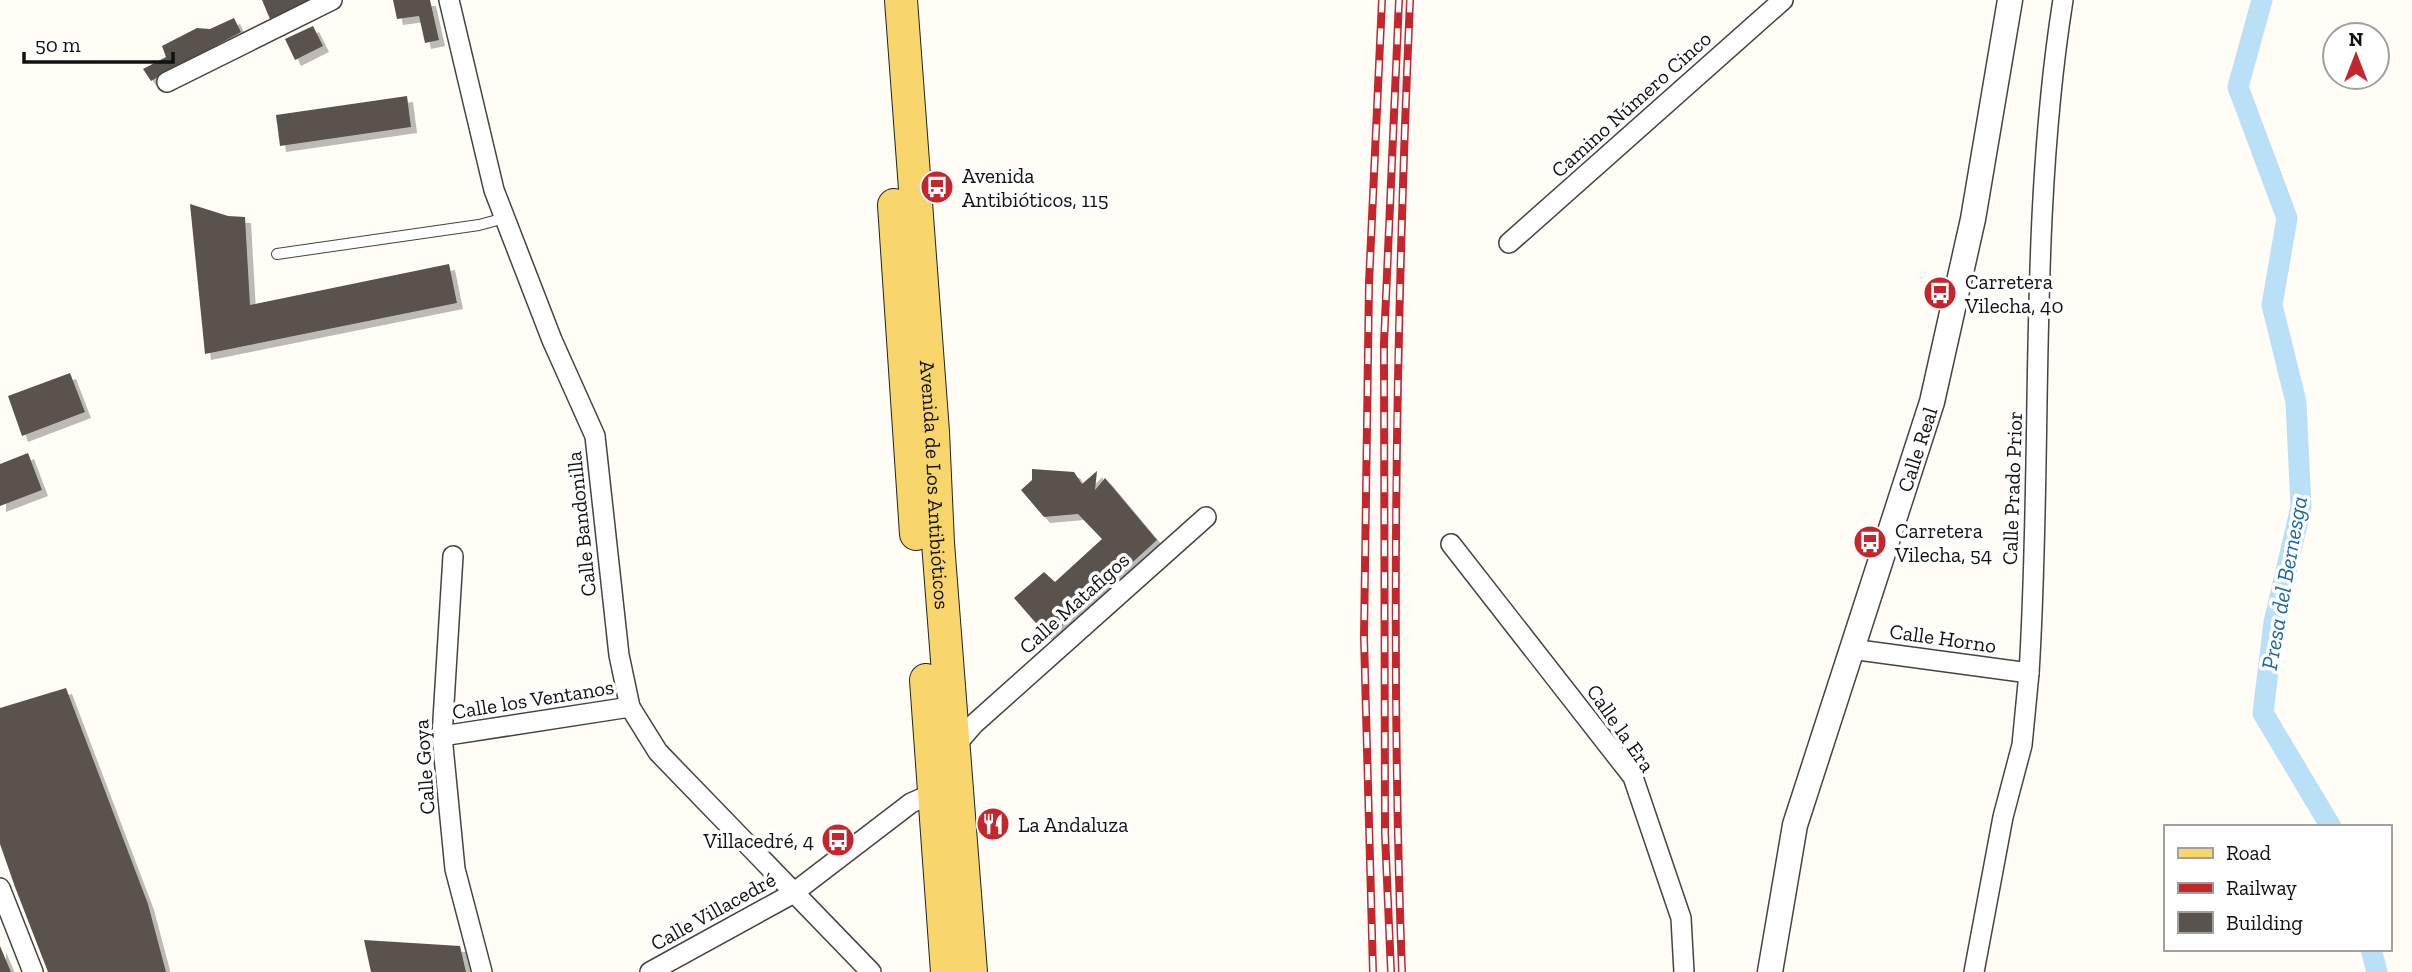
<svg xmlns="http://www.w3.org/2000/svg" width="2412" height="972" font-family="'Zilla Slab',serif">
  <defs>
    <filter id="shadow"><feDropShadow dx="6" dy="6" stdDeviation="0" flood-color="#0004"/></filter>
  </defs>
  <rect width="100%" height="100%" fill="#fffdf5"/>
  <g fill="none" stroke-linecap="round" stroke-linejoin="round">
    <g stroke="#b9e0f7" stroke-width="21">
      <path d="M 2262,0 L 2238,87 L 2287,218 L 2272,305 L 2296,402 L 2301,507 L 2274,622 L 2263,713 L 2331,827"/>
      <path d="M 2371,949 L 2377,972"/>
    </g>
  </g>
  <g fill="#5a524d" filter="url(#shadow)">
    <path d="M 262,0 L 310,0 L 270,19 Z"/>
    <path d="M 393,0 L 430,0 L 439,40 L 425,43 L 419,16 L 397,19 Z"/>
    <path d="M 234,18 L 241,32 L 151,81 L 143,69 L 166,57 L 162,46 L 197,28 L 210,29 Z"/>
    <path d="M 313,26 L 323,46 L 295,60 L 285,39 Z"/>
    <path d="M 407,96 L 411,127 L 280,146 L 276,115 Z"/>
    <path d="M 190,204 L 228,216 L 245,217 L 250,305 L 449,264 L 457,303 L 205,354 Z"/>
    <path d="M 70,373 L 85,412 L 22,436 L 8,396 Z"/>
    <path d="M 28,453 L 42,490 L 0,506 L 0,464 Z"/>
    <path d="M 1032,469 L 1074,472 L 1082,484 L 1097,471 L 1095,490 L 1105,478 L 1157,540 L 1049,638 L 1014,598 L 1044,572 L 1055,582 L 1102,539 L 1078,514 L 1044,517 L 1021,490 L 1032,480 Z"/>
    <path d="M 66,688 L 148,904 L 166,972 L 48,972 L 15,887 L 0,844 L 0,708 Z"/>
    <path d="M 364,940 L 460,946 L 466,972 L 371,972 Z"/>
    <path d="M 0,946 L 11,972 L 0,972 Z"/>
  </g>
  <g fill="none" stroke-linecap="round" stroke-linejoin="round">
    <defs>
      <path id="service" d="M 277,254 L 479,225 L 505,218"/>
      <g id="minor">
        <path d="M 449,0 L 494,190 L 552,340 L 595,436 L 619,655 L 630,707 L 658,752 L 871,972"/>
        <path d="M 167,82 L 332,0"/>
        <path d="M 1509,243 L 1783,0"/>
        <path d="M 1451,544 L 1633,777 L 1681,918 L 1684,972"/>
        <path d="M 453,556 L 442,736 L 455,869 L 482,972"/>
        <path d="M 1851,649 L 2029,673"/>
        <path d="M 442,736 L 630,707"/>
        <path d="M 953,748 L 974,724 L 1206,517"/>
        <path d="M 0,888 L 33,972"/>
        <path d="M 650,972 L 792,894 L 911,803 L 934,793"/>
        <path d="M 1974,972 L 2003,817 L 2022,745 L 2029,673 C 2043,451 2028,220 2063,0"/>
      </g>
      <g id="tertiary">
        <path id="s1" d="M 1770,972 L 1795,825 L 1932,402 L 1973,219 L 2010,0"/>
      </g>
      <g id="primary">
        <path id="s2" d="M 901,0 L 933,432 L 938,543 L 971,972"/>
        <path d="M 894,205 L 916,534"/>
        <path d="M 926,680 L 947,972"/>
      </g>
    </defs>
    <use href="#service" stroke="#444" stroke-width="12"/>
    <use href="#minor" stroke="#444" stroke-width="22"/>
    <use href="#tertiary" stroke="#444" stroke-width="27"/>
    <use href="#primary" stroke="#222" stroke-width="34"/>
    <use href="#service" stroke="#fff" stroke-width="10"/>
    <use href="#minor" stroke="#fff" stroke-width="19"/>
    <use href="#tertiary" stroke="#fff" stroke-width="24"/>
    <use href="#primary" stroke="#f9d66b" stroke-width="32"/>
    <defs>
      <g id="rail">
        <path d="M 1373,972 L 1364,637 L 1369,283 L 1382,0"/>
        <path d="M 1391,972 L 1385,834 L 1384,343 L 1399,0"/>
        <path d="M 1402,972 C 1390,648 1396,323 1410,0"/>
      </g>
    </defs>
    <use href="#rail" stroke="#c4262e" stroke-width="8"/>
    <use href="#rail" stroke="#fff" stroke-width="5" stroke-dasharray="16" stroke-linecap="butt"/>
  </g>
  <defs>
    <symbol id="bus-disc" viewBox="-11 -11 22 22"><circle r="9.5" fill="#c4262e" stroke="#fff"/><path d="M-5-6H5V4H4V6H2V4H-2V6H-4V4H-5ZM-3.5-4V0h7V-4ZM-3.5 1.2v1.5H-2V1.2ZM2 1.2v1.5H3.5V1.2Z" fill="#fff"/></symbol>
    <symbol id="restaurant-disc" viewBox="-11 -11 22 22"><circle r="9.5" fill="#c4262e" stroke="#fff"/><path d="M-5-6h1v4h1v-4h1v4h1v-4h1v5L-1.5 .5V6h-2V.5L-5-1ZM5-6V6H3V1.5H1.5Q1.5-4 5-6Z" fill="#fff"/></symbol>
  </defs>
  <g fill-rule="evenodd">
    <use href="#bus-disc" x="918" y="168" width="38" height="38"/>
    <use href="#bus-disc" x="1921" y="274" width="38" height="38"/>
    <use href="#bus-disc" x="1851" y="523" width="38" height="38"/>
    <use href="#restaurant-disc" x="974" y="805" width="38" height="38"/>
    <use href="#bus-disc" x="819" y="821" width="38" height="38"/>
  </g>
  <g text-anchor="middle" dominant-baseline="central" stroke-width="7" stroke-linejoin="round" paint-order="stroke">
    <g font-size="21" fill="#111" stroke="#fff">
      <text transform="translate(1631 104) rotate(-42)">Camino Número Cinco</text>
      <text stroke="none"><textPath href="#s1" startOffset="544">Calle Real</textPath></text>
      <text stroke="none"><textPath href="#s2" startOffset="486">Avenida de Los Antibióticos</textPath></text>
      <text transform="translate(2012 488) rotate(-88)">Calle Prado Prior</text>
      <text transform="translate(581 524) rotate(-96)">Calle Bandonilla</text>
      <text transform="translate(1074 603) rotate(-42)">Calle Matafigos</text>
      <text transform="translate(1943 638) rotate(8)">Calle Horno</text>
      <text transform="translate(533 699) rotate(-9)">Calle los Ventanos</text>
      <text transform="translate(1621 728) rotate(55)">Calle la Era</text>
      <text transform="translate(424 767) rotate(-94)">Calle Goya</text>
      <text transform="translate(713 911) rotate(-29)">Calle Villacedré</text>
    </g>
    <g font-size="21" fill="#111" stroke="#fff" text-anchor="start">
      <text x="962" y="175">Avenida<tspan x="962" dy="24">Antibióticos, 115</tspan></text>
      <text x="1965" y="281">Carretera<tspan x="1965" dy="24">Vilecha, 40</tspan></text>
      <text x="1895" y="530">Carretera<tspan x="1895" dy="24">Vilecha, 54</tspan></text>
      <text x="1018" y="824">La Andaluza</text>
      <text x="814" y="840" text-anchor="end">Villacedré, 4</text>
    </g>
    <g font-size="23" font-style="italic" fill="#1768a6" stroke="#fff">
      <text transform="translate(2284 583) rotate(-80)">Presa del Bernesga</text>
    </g>
  </g>
  <rect x="2164" y="825" width="228" height="126" fill="#ffffff" stroke="#a0a0a0" stroke-width="2"/>
  <rect x="2178" y="848" width="35" height="10" fill="#f9d66b" stroke="#a0a0a0" stroke-width="2"/>
  <text x="2226" y="860" font-size="21" fill="#111111">Road</text>
  <rect x="2178" y="883" width="35" height="10" fill="#c4262e" stroke="#a0a0a0" stroke-width="2"/>
  <text x="2226" y="895" font-size="21" fill="#111111">Railway</text>
  <rect x="2178" y="912" width="35" height="21" fill="#5a524d" stroke="#a0a0a0" stroke-width="2"/>
  <text x="2226" y="930" font-size="21" fill="#111111">Building</text>
  <g transform="translate(2356 56)"><circle r="33" fill="#ffffff" stroke="#a0a0a0" stroke-width="2"/>
  <path d="M0-5L12 26L0 18L-12 26Z" fill="#c4262e"/>
  <text y="-10" font-size="19" font-weight="bold" text-anchor="middle" fill="#111111">N</text>
  </g>
  <path d="M24 52v10h149v-10" fill="none" stroke="#111111" stroke-width="3.5"/>
  <text x="35" y="52" font-size="21" fill="#111111" stroke="#ffffff" stroke-width="5" paint-order="stroke">50 m</text>
</svg>
